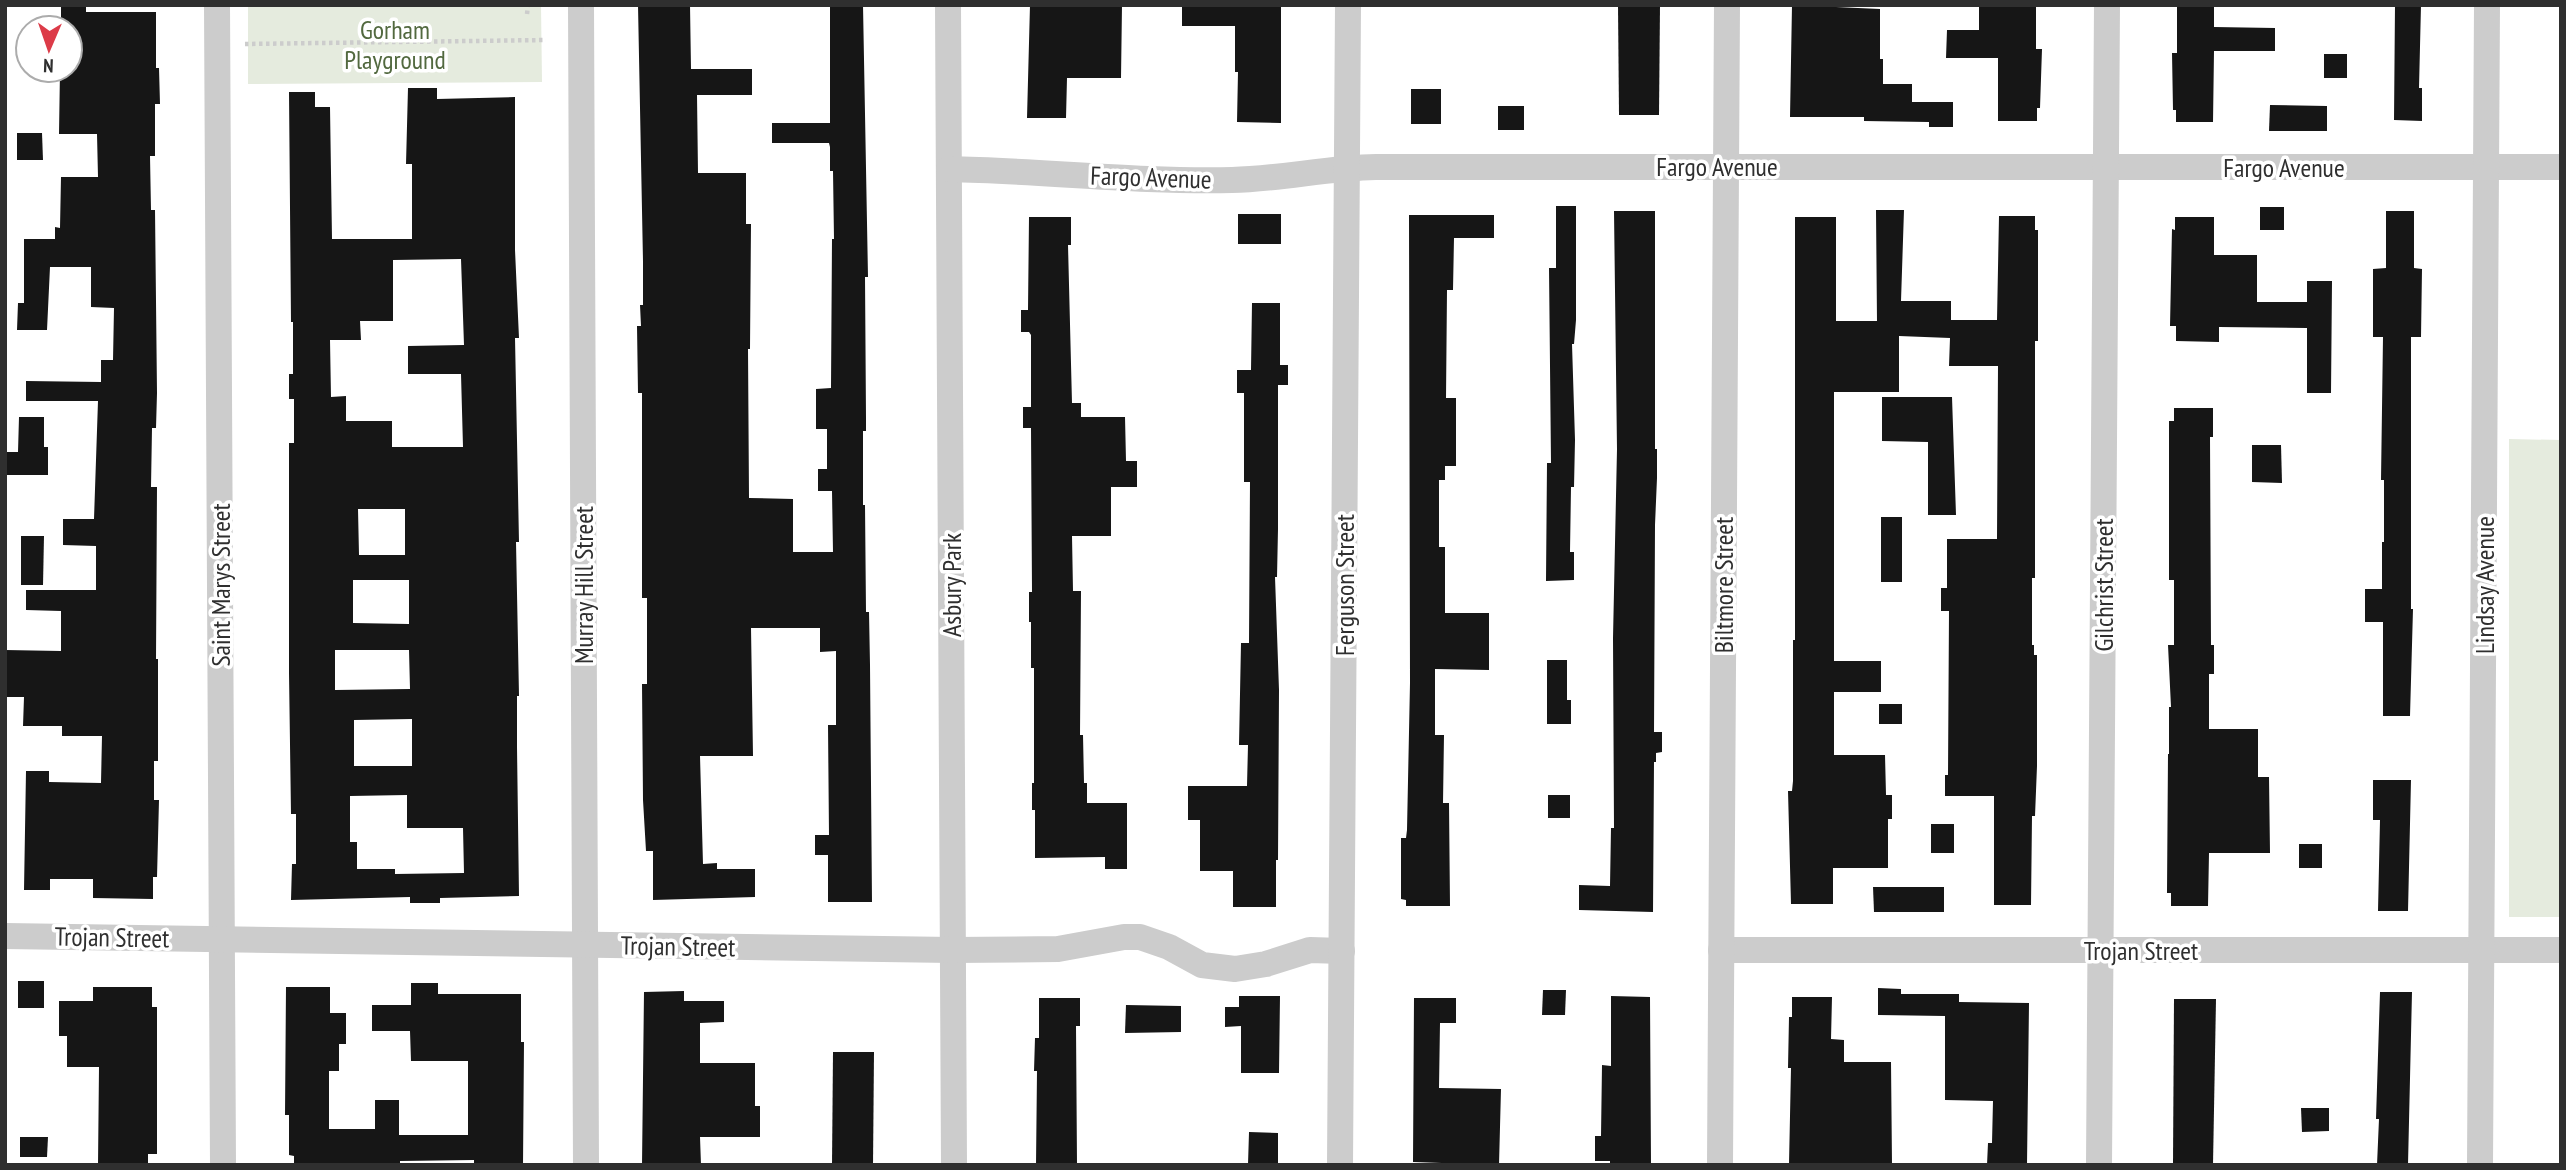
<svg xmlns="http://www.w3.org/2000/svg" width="2566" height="1170" font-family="'PT Sans Narrow',sans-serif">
  <rect width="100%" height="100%" fill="#fff"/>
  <g fill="#e5ebde">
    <path d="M 248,5 L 541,5 L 542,82 L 248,84 Z"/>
    <path d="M 2509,439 L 2561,440 L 2561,917 L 2509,917 Z"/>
  </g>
  <g fill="#161616" fill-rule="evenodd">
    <path d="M 61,5 L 86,5 L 86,12 L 156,12 L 156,68 L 159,68 L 160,104 L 155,104 L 155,156 L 150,156 L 151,210 L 155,210 L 157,393 L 156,428 L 152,428 L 151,487 L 157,487 L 156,659 L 158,659 L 158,761 L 154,761 L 154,800 L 159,800 L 157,877 L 153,877 L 153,899 L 93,898 L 93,879 L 50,879 L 50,890 L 24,890 L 26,771 L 49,771 L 49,782 L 101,783 L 102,736 L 62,736 L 62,726 L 23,726 L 24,697 L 5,697 L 5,650 L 61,651 L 61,611 L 26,610 L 26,590 L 96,590 L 96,546 L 63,545 L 63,519 L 94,519 L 98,401 L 26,401 L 26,381 L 101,382 L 101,360 L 113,360 L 114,308 L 91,307 L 91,267 L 50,267 L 47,330 L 17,330 L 18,303 L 24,303 L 24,239 L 55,239 L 55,227 L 60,228 L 61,177 L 98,177 L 97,134 L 59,134 L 60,70 L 70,70 L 70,28 L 61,28 Z"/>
    <path d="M 638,5 L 690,5 L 691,69 L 752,69 L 752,95 L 697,95 L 698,173 L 746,173 L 746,224 L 751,224 L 750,349 L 748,349 L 749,498 L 793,499 L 793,552 L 833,552 L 832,491 L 818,491 L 818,469 L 827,469 L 827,429 L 816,429 L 816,389 L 831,388 L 832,239 L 834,239 L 833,171 L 830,171 L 830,147 L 829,143 L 772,143 L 772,123 L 830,123 L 830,5 L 863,5 L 868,277 L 865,277 L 866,419 L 866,431 L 863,431 L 863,505 L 865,505 L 866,612 L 869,612 L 870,665 L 872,902 L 828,902 L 828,855 L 815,855 L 815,835 L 829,835 L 828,725 L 836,725 L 836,651 L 820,652 L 820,628 L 751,628 L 753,756 L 700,756 L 703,864 L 717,863 L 717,869 L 755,869 L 755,897 L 653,900 L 653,851 L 646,851 L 643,800 L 642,684 L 647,684 L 647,598 L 642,598 L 642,393 L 638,393 L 637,326 L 641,326 L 640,305 L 643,305 L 643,261 Z"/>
    <path d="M 1030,5 L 1122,5 L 1121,78 L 1067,78 L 1066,118 L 1027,118 Z"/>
    <path d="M 1182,5 L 1281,5 L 1281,123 L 1237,122 L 1238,72 L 1235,72 L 1235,26 L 1182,26 Z"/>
    <path d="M 1618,5 L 1660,5 L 1659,115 L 1619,115 Z"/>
    <path d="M 1792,5 L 1880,9 L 1880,59 L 1883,59 L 1883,84 L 1912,84 L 1912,102 L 1953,102 L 1953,127 L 1929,127 L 1929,122 L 1864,121 L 1864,117 L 1790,117 Z"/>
    <path d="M 1979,5 L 2036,5 L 2036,49 L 2042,49 L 2040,108 L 2037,108 L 2037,121 L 1998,121 L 1998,58 L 1946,58 L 1947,30 L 1979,30 Z"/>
    <path d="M 2177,5 L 2214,5 L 2214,27 L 2275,28 L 2275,51 L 2214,51 L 2213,122 L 2176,122 L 2176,110 L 2173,110 L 2172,53 L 2177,53 Z"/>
    <path d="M 2395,5 L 2421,5 L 2419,88 L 2422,88 L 2422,121 L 2394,120 Z"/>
    <rect x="2324" y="54" width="23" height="24"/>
    <path d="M 408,88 L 437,88 L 437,99 L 515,97 L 515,250 L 519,338 L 515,338 L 519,542 L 516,542 L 519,696 L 517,696 L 517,747 L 519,896 L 440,898 L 440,903 L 410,903 L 410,897 L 291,900 L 292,864 L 296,864 L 296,814 L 291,814 L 289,673 L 289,443 L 294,443 L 294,399 L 289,399 L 289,374 L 293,374 L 293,322 L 291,322 L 289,92 L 315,92 L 315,107 L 330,107 L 332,239 L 412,239 L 412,164 L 406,164 ZM 461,259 L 464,345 L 408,346 L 408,374 L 461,374 L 463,447 L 392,447 L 392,421 L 346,421 L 346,396 L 331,397 L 330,340 L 361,340 L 360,321 L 393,321 L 393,260 ZM 358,509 L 405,509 L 405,555 L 359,555 ZM 353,580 L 409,580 L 409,624 L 353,623 ZM 335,650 L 409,650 L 410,689 L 335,690 ZM 412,719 L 412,766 L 354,766 L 354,720 ZM 407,795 L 407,828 L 463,828 L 464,873 L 395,874 L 395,869 L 357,869 L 357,842 L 350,842 L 350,796 Z"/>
    <rect x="1411" y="89" width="30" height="35"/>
    <path d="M 2270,105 L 2327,106 L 2327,131 L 2269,131 Z"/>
    <rect x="1498" y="106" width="26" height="24"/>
    <path d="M 17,133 L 42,133 L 43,160 L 17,160 Z"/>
    <path d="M 1556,206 L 1576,206 L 1576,320 L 1574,344 L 1572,344 L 1575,440 L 1574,487 L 1571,487 L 1570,552 L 1574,552 L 1574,580 L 1546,581 L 1547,463 L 1551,463 L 1549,268 L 1556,268 Z"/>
    <rect x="2260" y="207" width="24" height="23"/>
    <path d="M 1876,210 L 1904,210 L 1901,301 L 1951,301 L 1951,320 L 1997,320 L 1999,216 L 2035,216 L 2035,230 L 2038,230 L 2038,341 L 2035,341 L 2035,578 L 2032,578 L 2032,645 L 2034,645 L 2034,655 L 2037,655 L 2037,766 L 2035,816 L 2032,816 L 2031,905 L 1994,905 L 1994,796 L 1945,796 L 1945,775 L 1948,775 L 1949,611 L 1941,611 L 1941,588 L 1947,588 L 1947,539 L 1997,539 L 1998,366 L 1949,366 L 1950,338 L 1899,336 L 1899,392 L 1834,392 L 1834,661 L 1881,661 L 1881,692 L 1834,692 L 1834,755 L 1885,755 L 1886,795 L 1892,795 L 1892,819 L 1888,819 L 1888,868 L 1833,868 L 1833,904 L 1791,904 L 1788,791 L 1792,791 L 1793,781 L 1793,640 L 1795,640 L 1795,217 L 1836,217 L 1836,321 L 1877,321 Z"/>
    <path d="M 1614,211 L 1655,211 L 1655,449 L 1657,449 L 1657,478 L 1655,525 L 1654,732 L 1662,732 L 1662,752 L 1656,753 L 1656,762 L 1654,762 L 1653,912 L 1579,910 L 1579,885 L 1610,886 L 1611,828 L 1614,828 L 1613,638 L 1617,449 Z"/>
    <path d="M 2386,211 L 2414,211 L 2414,268 L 2422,269 L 2421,337 L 2411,337 L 2411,609 L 2413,609 L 2410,716 L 2383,716 L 2383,622 L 2365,622 L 2365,589 L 2382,589 L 2382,542 L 2384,542 L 2384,480 L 2381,480 L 2383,337 L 2373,337 L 2373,269 L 2386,268 Z"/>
    <rect x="1238" y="214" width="43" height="30"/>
    <path d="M 1409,215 L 1494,215 L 1494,238 L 1454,238 L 1453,290 L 1447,290 L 1446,398 L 1456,398 L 1456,466 L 1445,466 L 1445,480 L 1439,480 L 1439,547 L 1445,547 L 1445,613 L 1489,613 L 1489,670 L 1435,669 L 1435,735 L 1444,735 L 1443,803 L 1449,803 L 1450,906 L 1406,906 L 1406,900 L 1401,899 L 1401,838 L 1406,838 L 1407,830 L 1410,683 Z"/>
    <path d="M 1029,217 L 1071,217 L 1071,245 L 1068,245 L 1072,403 L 1081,403 L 1081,417 L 1125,417 L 1126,461 L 1137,461 L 1137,487 L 1111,487 L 1111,536 L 1072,536 L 1073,591 L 1081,591 L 1080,735 L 1083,735 L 1084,783 L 1087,783 L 1087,803 L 1127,803 L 1127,869 L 1105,869 L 1105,857 L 1035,858 L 1035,810 L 1032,810 L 1032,783 L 1034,783 L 1034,668 L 1031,668 L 1031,622 L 1029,622 L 1029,592 L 1032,592 L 1031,428 L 1023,428 L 1023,407 L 1031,407 L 1031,335 L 1029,332 L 1021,332 L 1021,310 L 1028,310 Z"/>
    <path d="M 2175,217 L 2214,217 L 2214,255 L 2257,255 L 2257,302 L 2307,302 L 2307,281 L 2332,281 L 2331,393 L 2307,393 L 2307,328 L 2219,327 L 2219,342 L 2176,341 L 2176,326 L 2170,326 L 2172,229 L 2175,230 Z"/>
    <path d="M 1252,303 L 1280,303 L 1280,365 L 1288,365 L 1288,385 L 1278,385 L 1278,529 L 1277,577 L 1275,577 L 1279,690 L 1278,860 L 1276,860 L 1276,907 L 1233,907 L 1233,871 L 1200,871 L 1200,820 L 1188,820 L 1188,786 L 1247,786 L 1248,745 L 1239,745 L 1241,643 L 1249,643 L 1250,482 L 1244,482 L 1244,393 L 1237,393 L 1237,370 L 1251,370 Z"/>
    <path d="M 1882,397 L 1952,397 L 1956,515 L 1928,515 L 1928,442 L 1882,441 Z"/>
    <path d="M 2174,408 L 2213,408 L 2213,437 L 2210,437 L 2211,645 L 2214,645 L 2214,674 L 2209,674 L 2209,729 L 2258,729 L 2258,777 L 2269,777 L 2270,853 L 2209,853 L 2208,906 L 2171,906 L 2171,893 L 2167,893 L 2168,754 L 2169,754 L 2169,707 L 2171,707 L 2168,645 L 2174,645 L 2174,580 L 2169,580 L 2169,421 L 2174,421 Z"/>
    <path d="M 19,417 L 44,417 L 44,447 L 48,447 L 48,475 L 5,475 L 5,452 L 18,452 Z"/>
    <path d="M 2252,445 L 2281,445 L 2282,483 L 2252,482 Z"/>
    <rect x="1881" y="517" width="21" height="65"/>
    <path d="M 21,536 L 44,536 L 43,585 L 21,585 Z"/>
    <path d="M 1547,660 L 1567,660 L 1567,700 L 1571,700 L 1571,724 L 1547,724 Z"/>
    <rect x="1879" y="704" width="23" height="20"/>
    <path d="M 2373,780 L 2411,780 L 2408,911 L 2378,911 L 2380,820 L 2373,820 Z"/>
    <rect x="1548" y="795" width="22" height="23"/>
    <rect x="1931" y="824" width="23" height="29"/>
    <rect x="2299" y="844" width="23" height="24"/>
    <path d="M 1873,887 L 1944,887 L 1944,912 L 1874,912 Z"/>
    <rect x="18" y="981" width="26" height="27"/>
    <path d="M 411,983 L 438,983 L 438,994 L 521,994 L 521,1042 L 524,1042 L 523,1165 L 474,1165 L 474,1160 L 400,1161 L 400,1165 L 294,1165 L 294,1156 L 289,1155 L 289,1115 L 285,1115 L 286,987 L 330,987 L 330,1013 L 346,1013 L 346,1044 L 339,1044 L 339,1071 L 329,1071 L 329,1129 L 375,1129 L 375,1100 L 399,1100 L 399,1135 L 468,1135 L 468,1061 L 411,1061 L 410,1031 L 372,1031 L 372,1005 L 411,1005 Z"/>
    <path d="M 93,987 L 152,987 L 152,1007 L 157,1007 L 157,1154 L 148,1154 L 148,1165 L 98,1165 L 99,1067 L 67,1067 L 67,1036 L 59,1036 L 59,1001 L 93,1001 Z"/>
    <path d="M 1878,988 L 1901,989 L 1901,994 L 1959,994 L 1959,1002 L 2029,1003 L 2027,1165 L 1987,1165 L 1988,1143 L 1992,1143 L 1993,1101 L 1945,1100 L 1945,1016 L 1878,1015 Z"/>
    <path d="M 1543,990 L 1566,990 L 1565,1015 L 1542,1015 Z"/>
    <path d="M 684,991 L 684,1001 L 724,1001 L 724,1022 L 700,1023 L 700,1063 L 755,1063 L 755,1106 L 760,1106 L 760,1137 L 700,1137 L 701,1165 L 642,1165 L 644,992 Z"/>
    <path d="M 2380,992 L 2412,992 L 2408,1165 L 2377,1165 L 2379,1119 L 2376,1119 Z"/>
    <path d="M 1239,996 L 1280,996 L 1279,1073 L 1241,1073 L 1241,1026 L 1225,1027 L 1225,1007 L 1239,1007 Z"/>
    <path d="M 1611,996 L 1650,997 L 1651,1165 L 1610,1165 L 1610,1161 L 1595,1161 L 1595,1136 L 1601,1136 L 1602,1065 L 1611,1066 Z"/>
    <path d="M 1792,997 L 1832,997 L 1831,1039 L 1844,1040 L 1844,1062 L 1891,1062 L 1892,1165 L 1789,1164 L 1791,1068 L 1788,1068 L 1789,1017 L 1792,1017 Z"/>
    <path d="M 1039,998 L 1080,998 L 1080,1026 L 1076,1026 L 1077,1165 L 1036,1165 L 1037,1071 L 1034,1071 L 1035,1038 L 1039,1038 Z"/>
    <path d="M 1414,998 L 1456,998 L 1456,1023 L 1440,1023 L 1439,1088 L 1501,1089 L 1499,1165 L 1413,1162 Z"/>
    <path d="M 2174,999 L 2216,999 L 2213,1165 L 2173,1165 Z"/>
    <path d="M 1126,1005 L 1181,1006 L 1181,1032 L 1125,1033 Z"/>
    <path d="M 833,1052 L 874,1052 L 873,1165 L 832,1165 Z"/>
    <path d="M 2301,1108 L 2329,1108 L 2329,1131 L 2302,1132 Z"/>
    <path d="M 1249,1132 L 1278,1133 L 1278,1165 L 1248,1165 Z"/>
    <path d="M 20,1137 L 48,1137 L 47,1157 L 20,1157 Z"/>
  </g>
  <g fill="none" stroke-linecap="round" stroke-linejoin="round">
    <g stroke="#ccc" stroke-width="4.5" stroke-dasharray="3.5 3.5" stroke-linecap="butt">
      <path d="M 527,14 L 528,5"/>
      <path d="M 245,44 L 546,40"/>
    </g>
    <g stroke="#ccc" stroke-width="26">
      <path d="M 217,5 L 223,1165"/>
      <path d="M 581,5 L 586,1165"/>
      <path d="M 948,5 L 954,1165"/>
      <path d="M 949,169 C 1043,171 1137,182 1232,180 C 1280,179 1327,168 1376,167 L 2561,167"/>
      <path d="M 5,936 L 952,950 L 1058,949 L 1124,937 L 1140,937 L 1169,947 L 1202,965 L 1235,969 L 1266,964 L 1310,950 L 1342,951"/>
      <path d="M 1721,950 L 2561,950"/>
      <path d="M 1340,1165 L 1348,5"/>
      <path d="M 1720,1165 L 1727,5"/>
      <path d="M 2099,1165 L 2107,5"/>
      <path d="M 2480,1165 L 2487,5"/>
    </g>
  </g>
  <g text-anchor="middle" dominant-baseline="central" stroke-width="7" stroke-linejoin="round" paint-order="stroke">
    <g font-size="26" fill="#52693f" stroke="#fff">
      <text x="395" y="29">Gorham<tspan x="395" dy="30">Playground</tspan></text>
    </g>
    <g font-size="26" fill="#2f2f2f" stroke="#fff">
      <text x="1717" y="166">Fargo Avenue</text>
      <text x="2284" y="167">Fargo Avenue</text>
      <text transform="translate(1151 177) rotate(2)">Fargo Avenue</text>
      <text transform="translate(220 585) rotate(-90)">Saint Marys Street</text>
      <text transform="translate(583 585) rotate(-90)">Murray Hill Street</text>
      <text transform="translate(951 585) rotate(-90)">Asbury Park</text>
      <text transform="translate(1344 585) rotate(-90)">Ferguson Street</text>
      <text transform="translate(1723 585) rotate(-90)">Biltmore Street</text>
      <text transform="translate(2103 585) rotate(-90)">Gilchrist Street</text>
      <text transform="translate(2484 585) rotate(-90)">Lindsay Avenue</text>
      <text transform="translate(112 937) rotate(1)">Trojan Street</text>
      <text transform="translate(678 946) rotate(1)">Trojan Street</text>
      <text x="2141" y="950">Trojan Street</text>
    </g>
  </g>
  <rect width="2566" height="1170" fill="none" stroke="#2f2f2f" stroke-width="14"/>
  <g transform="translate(49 49) rotate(182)"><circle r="33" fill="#ffffff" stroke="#acacac" stroke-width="2"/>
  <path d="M0-5L12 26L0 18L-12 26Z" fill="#dc3b48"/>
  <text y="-10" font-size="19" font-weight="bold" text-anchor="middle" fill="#2f2f2f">N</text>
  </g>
</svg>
